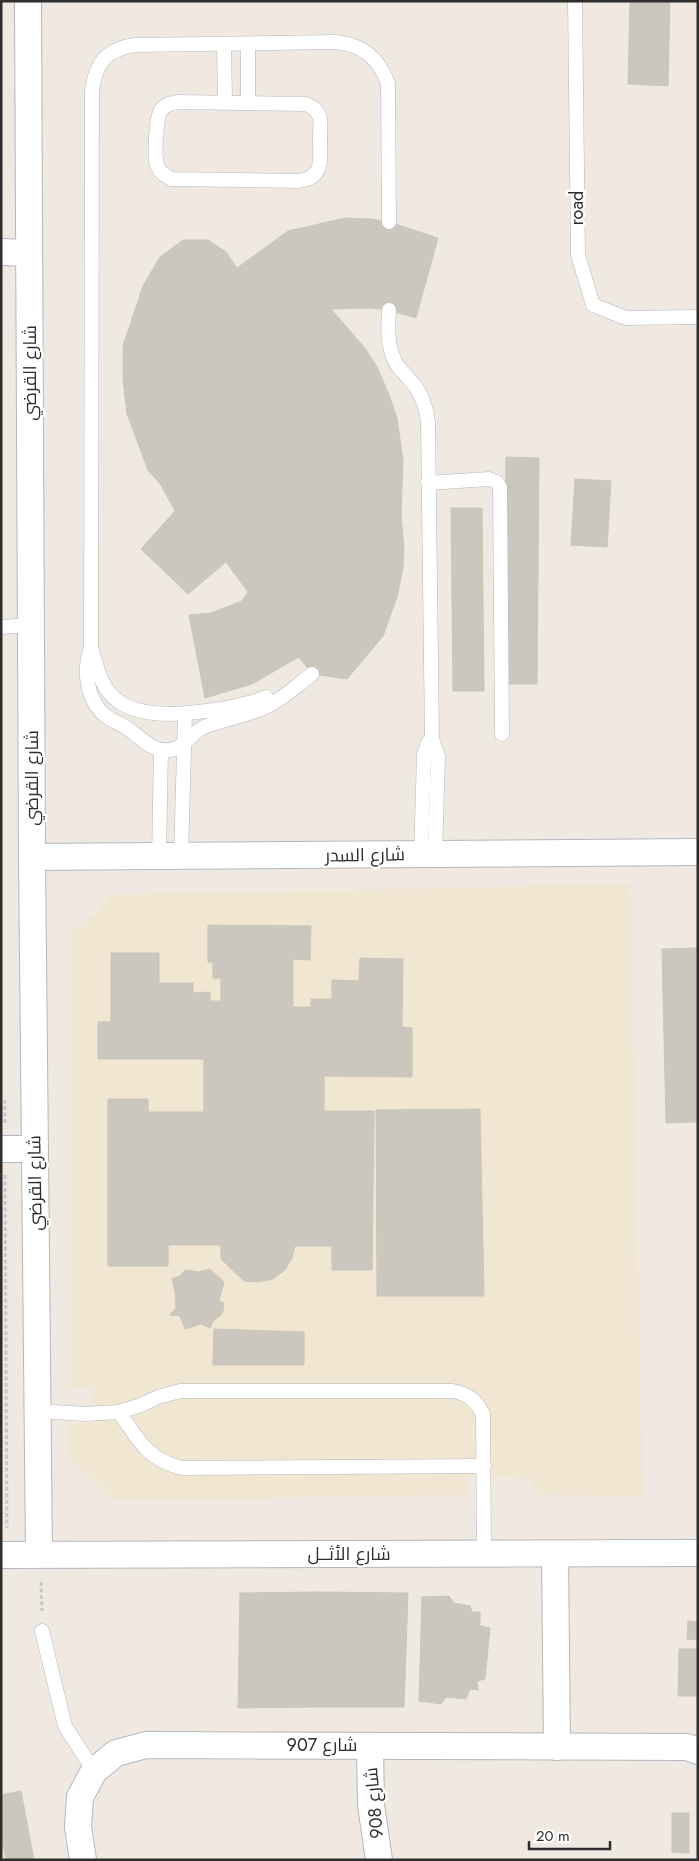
<svg xmlns="http://www.w3.org/2000/svg" width="699" height="1861" font-family="Jost,Cairo,sans-serif">
  <rect width="100%" height="100%" fill="#efe9e1"/>
  <path fill="#f0e6d1" d="M 630,884 L 643,1497 L 534,1494 L 533,1479 L 468,1476 L 467,1495 L 116,1500 L 69,1457 L 69,1425 L 93,1423 L 93,1388 L 71,1387 L 71,933 L 98,912 L 112,895 Z"/>
  <g fill="#cbc7bf" stroke="#cbc5ba">
    <path d="M 630,1 L 670,1 L 668,86 L 628,84 Z"/>
    <path d="M 345,218 L 372,219 L 389,222 L 438,238 L 416,318 L 389,310 L 370,308 L 331,309 L 364,347 L 376,365 L 388,392 L 397,418 L 403,461 L 401,515 L 404,548 L 403,568 L 397,597 L 383,636 L 347,679 L 312,674 L 299,657 L 252,684 L 205,698 L 189,615 L 211,613 L 242,601 L 248,592 L 226,562 L 188,594 L 141,549 L 175,511 L 161,485 L 148,470 L 127,414 L 123,379 L 123,346 L 143,286 L 160,257 L 183,240 L 208,240 L 226,252 L 237,268 L 288,231 Z"/>
    <path d="M 506,457 L 539,458 L 537,684 L 504,684 Z"/>
    <path d="M 575,479 L 611,481 L 607,547 L 571,545 Z"/>
    <path d="M 451,508 L 482,508 L 484,691 L 453,691 Z"/>
    <path d="M 208,925 L 311,926 L 310,960 L 293,959 L 293,1007 L 311,1007 L 311,999 L 332,999 L 332,980 L 359,981 L 360,958 L 403,959 L 402,1027 L 412,1028 L 412,1077 L 324,1076 L 324,1111 L 374,1111 L 372,1270 L 332,1270 L 332,1246 L 295,1246 L 292,1258 L 285,1270 L 273,1279 L 257,1282 L 244,1281 L 221,1259 L 221,1245 L 168,1245 L 168,1266 L 108,1266 L 108,1099 L 148,1099 L 148,1112 L 204,1112 L 204,1059 L 98,1059 L 98,1022 L 111,1022 L 111,953 L 159,953 L 159,983 L 193,983 L 193,993 L 210,992 L 210,1001 L 221,1001 L 221,978 L 213,978 L 213,962 L 208,962 Z"/>
    <path d="M 698,948 L 698,1122 L 666,1123 L 662,949 Z"/>
    <path d="M 480,1109 L 484,1296 L 377,1296 L 376,1110 Z"/>
    <path d="M 210,1269 L 224,1282 L 219,1301 L 224,1303 L 223,1311 L 220,1316 L 213,1321 L 210,1328 L 201,1324 L 185,1329 L 180,1316 L 170,1315 L 176,1308 L 175,1291 L 172,1279 L 180,1276 L 185,1270 L 199,1272 Z"/>
    <path d="M 214,1329 L 304,1332 L 304,1365 L 213,1365 Z"/>
    <path d="M 317,1592 L 317,1707 L 238,1708 L 240,1593 Z"/>
    <path d="M 317,1592 L 408,1593 L 404,1707 L 317,1707 Z"/>
    <path d="M 449,1596 L 454,1603 L 470,1606 L 472,1612 L 480,1612 L 480,1626 L 490,1628 L 485,1679 L 477,1681 L 478,1690 L 470,1689 L 466,1699 L 446,1697 L 441,1704 L 419,1701 L 422,1597 Z"/>
    <path d="M 688,1621 L 698,1622 L 698,1640 L 687,1639 Z"/>
    <path d="M 679,1649 L 698,1649 L 698,1696 L 678,1696 Z"/>
    <path d="M 21,1791 L 34,1860 L 6,1860 L 3,1844 L 1,1844 L 1,1795 Z"/>
    <path d="M 672,1813 L 689,1813 L 689,1853 L 672,1852 Z"/>
  </g>
  <g fill="none" stroke-linecap="round" stroke-linejoin="round">
    <defs>
      <g id="service">
        <path d="M 575,1 L 578,255 L 593,305 L 626,318 L 698,317"/>
        <path d="M 224,44 L 225,102"/>
        <path d="M 248,44 L 248,103"/>
        <path d="M 179,102 L 306,104 C 312,107 318,110 320,118 C 321,123 320,132 320,138 C 320,159 325,178 298,181 L 171,179 C 165,176 159,172 157,165 C 154,156 156,118 161,110 C 165,104 172,103 179,102 Z"/>
        <path d="M 389,310 C 388,328 387,345 395,361 C 398,368 404,373 409,379 C 421,391 426,406 428,422 L 432,739 L 438,756 L 435,854"/>
        <path d="M 428,483 L 489,479 L 497,482 L 500,487 L 502,734"/>
        <path d="M 1,627 L 31,625"/>
        <path d="M 91,647 C 97,666 100,688 118,701 C 146,721 194,713 226,708 C 239,705 254,703 266,697"/>
        <path d="M 312,674 C 297,685 283,699 266,707 C 246,716 224,719 204,727 C 191,733 185,748 170,750 C 153,752 142,739 130,730 C 123,725 115,722 107,717 C 86,701 83,671 91,647 L 92,91 C 95,63 107,49 135,45 L 335,42 C 363,44 378,58 388,83 L 389,222"/>
        <path d="M 421,855 L 424,755 L 428,743 L 432,739"/>
        <path d="M 159,857 L 161,750"/>
        <path d="M 181,857 L 185,714"/>
        <path d="M 38,1411 L 85,1414 L 119,1412 L 141,1405 L 158,1397 L 180,1391 L 453,1391 C 468,1394 476,1400 483,1414 L 484,1554"/>
        <path d="M 119,1412 C 139,1440 146,1459 182,1468 L 484,1466"/>
        <path d="M 42,1631 L 65,1726 L 94,1771"/>
      </g>
      <g id="minor">
        <path d="M 28,1 L 32,857 L 39,1554"/>
        <path d="M 1,252 L 29,253"/>
        <path d="M 32,857 L 698,852"/>
        <path d="M 1,1149 L 34,1149"/>
        <path d="M 555,1554 L 557,1747"/>
        <path d="M 1,1555 L 698,1553"/>
        <path d="M 370,1746 L 371,1805 L 379,1860"/>
        <path d="M 83,1860 L 78,1827 L 80,1797 L 94,1771 L 116,1753 L 146,1745 L 687,1747 L 698,1751"/>
      </g>
    </defs>
    <use href="#service" stroke="#b4b7c1" stroke-width="15"/>
    <use href="#minor" stroke="#b4b7c1" stroke-width="28"/>
    <g stroke="#c9c9c9" stroke-width="3" stroke-dasharray="4 2.5" stroke-linecap="butt">
      <path d="M 5,1123 L 5,1100"/>
      <path d="M 5,1175 L 7,1528"/>
      <path d="M 41,1582 L 42,1611"/>
    </g>
    <use href="#service" stroke="#fff" stroke-width="14"/>
    <use href="#minor" stroke="#fff" stroke-width="26"/>
  </g>
  <g text-anchor="middle" dominant-baseline="central" stroke-width="5" stroke-linejoin="round" paint-order="stroke">
    <g font-size="18" fill="#2e2e2e" stroke="#fff">
      <text transform="translate(577 208) rotate(-90)">road</text>
      <text transform="translate(30 373) rotate(-90)">شارع القرضي</text>
      <text transform="translate(32 778) rotate(-90)">شارع القرضي</text>
      <text transform="translate(365 855) rotate(-1)">شارع السدر</text>
      <text transform="translate(35 1183) rotate(-91)">شارع القرضي</text>
      <text x="349" y="1554">شارع الأثــل</text>
      <text x="322" y="1745">شارع 907</text>
      <text transform="translate(374 1803) rotate(-95)">شارع 908</text>
    </g>
  </g>
  <rect width="699" height="1861" fill="none" stroke="#2e2e2e" stroke-width="5"/>
  <path d="M529 1841v8h81v-8" fill="none" stroke="#2e2e2e" stroke-width="2.5"/>
  <text x="536" y="1841" font-size="15" fill="#2e2e2e" stroke="#ffffff" stroke-width="4" paint-order="stroke">20 m</text>
</svg>
